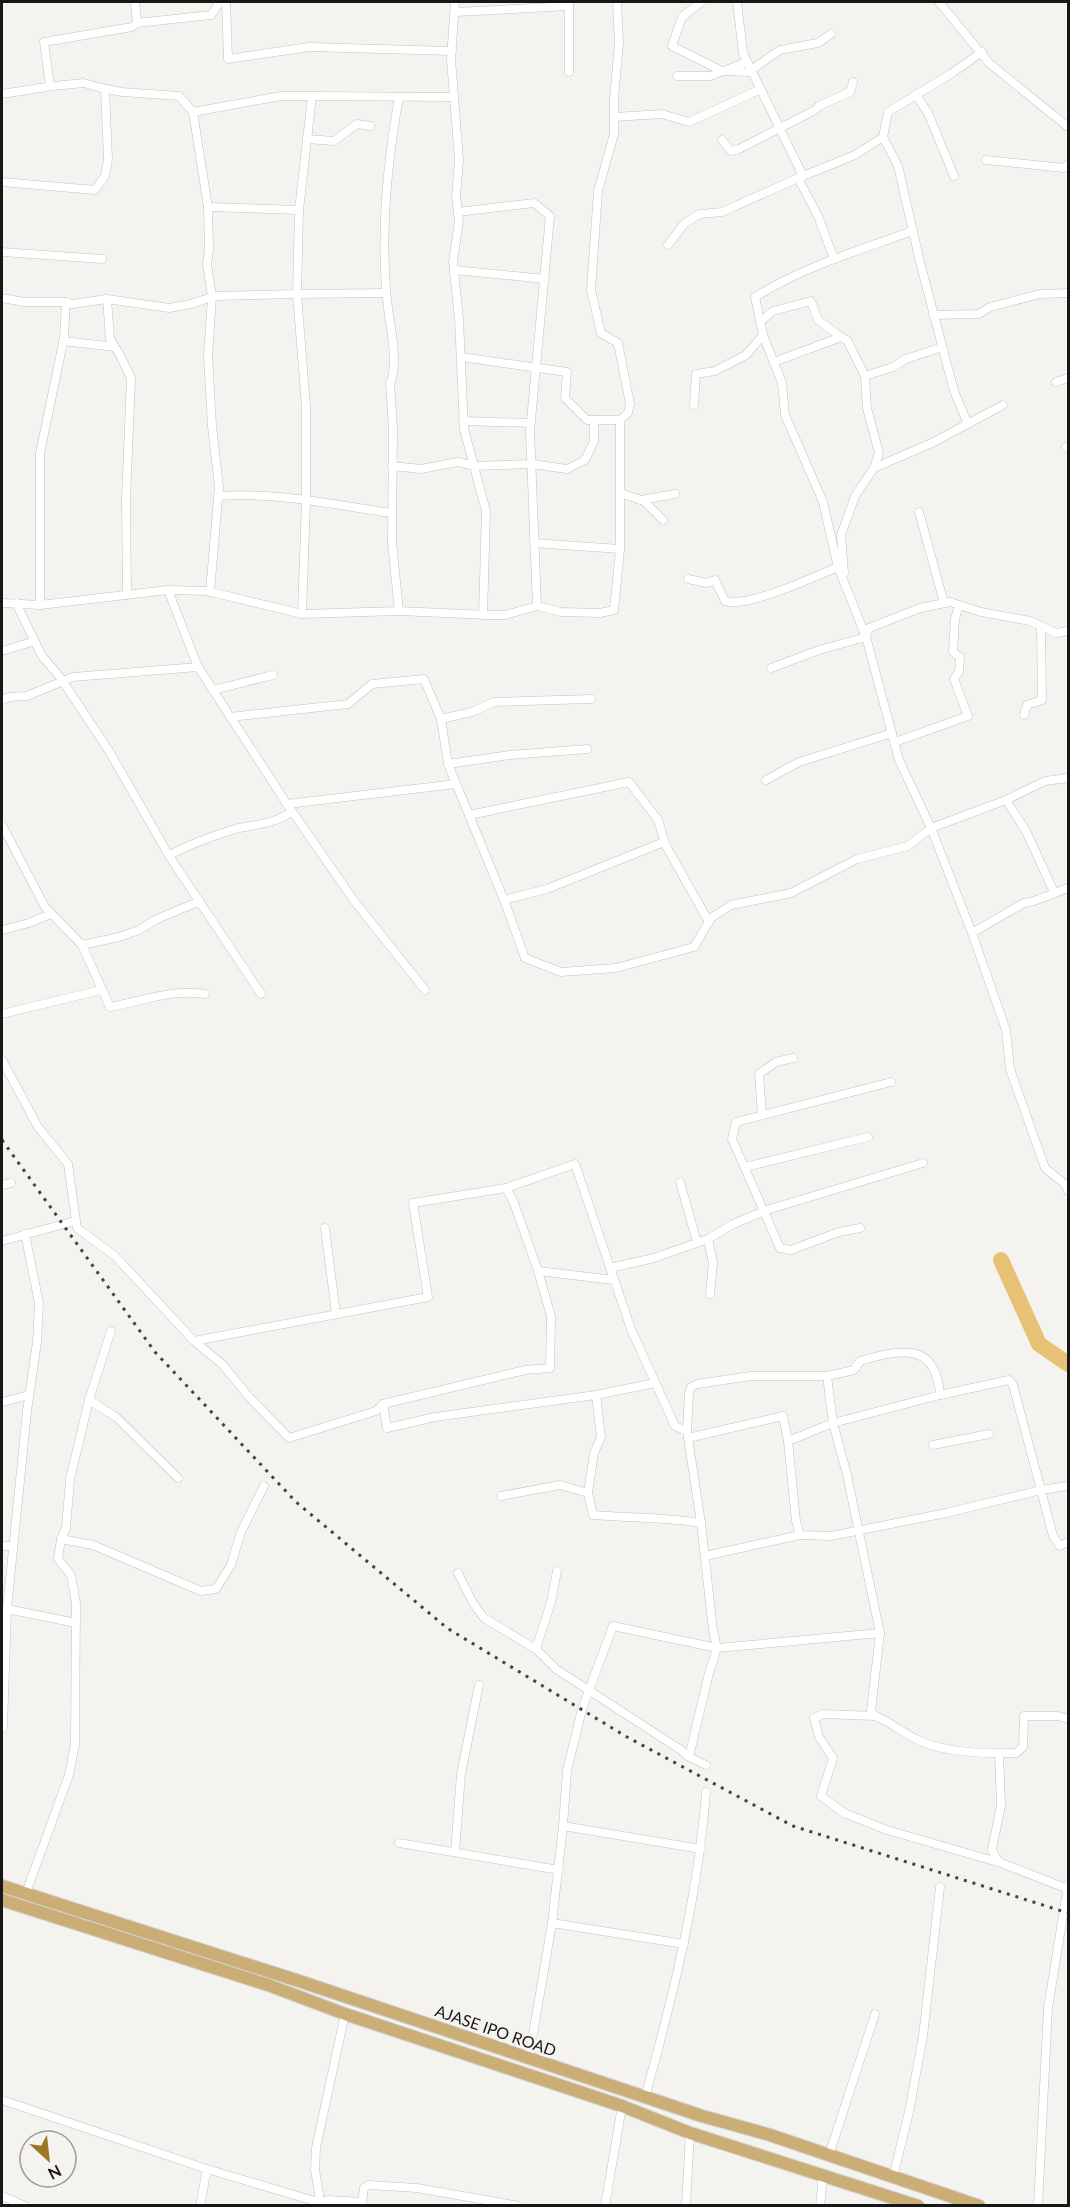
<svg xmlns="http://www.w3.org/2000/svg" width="1070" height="2207" font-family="Lato,sans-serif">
  <rect width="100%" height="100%" fill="#f4f3f0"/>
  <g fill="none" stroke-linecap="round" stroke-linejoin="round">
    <path stroke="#e7c276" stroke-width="16" d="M 1001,1260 L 1039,1344 L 1068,1364"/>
    <defs>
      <g id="minor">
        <path d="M 226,2 L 228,59 L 309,47 L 452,51"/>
        <path d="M 455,2 L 451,59 L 459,160 L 456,196 L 459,221 L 453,262 L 459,319 L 464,429 L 486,511 L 483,615"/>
        <path d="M 701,2 L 682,17 L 672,46 L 722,71 L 752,72"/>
        <path d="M 737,2 L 743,53 L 803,176"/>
        <path d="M 939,2 L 989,63 L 1068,127"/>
        <path d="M 569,3 L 569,72"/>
        <path d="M 456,12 L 569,6"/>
        <path d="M 137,23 L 211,15 L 220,2"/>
        <path d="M 751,70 L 780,50 L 818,43 L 831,34"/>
        <path d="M 677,76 L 710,76 L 747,62"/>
        <path d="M 50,86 L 44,42 L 132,27 L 137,23 L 135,2"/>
        <path d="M 2,94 L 53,86 L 84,83 L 101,88 L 122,92 L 179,96 L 193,112 L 208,207 L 209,250 L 207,264 L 212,297 L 208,355 L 212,426 L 219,487 L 210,592"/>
        <path d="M 916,95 L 928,113 L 954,176"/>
        <path d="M 312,96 L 454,97"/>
        <path d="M 399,97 C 386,169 379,243 389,316 C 392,333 398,368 390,383 L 393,428 L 392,542 L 399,611"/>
        <path d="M 614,117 L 662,114 L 689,122 L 761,89"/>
        <path d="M 883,137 L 898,166 L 920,262 L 954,391 L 968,424"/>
        <path d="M 307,139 L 334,141 L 357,124 L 370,126"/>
        <path d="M 722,140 L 731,151 L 739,149 L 815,110 L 819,106 L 850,92 L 853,82"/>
        <path d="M 986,160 L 1064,168 L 1068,165"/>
        <path d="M 2,182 L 95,190 L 105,176 L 108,159 L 105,89"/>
        <path d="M 208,207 L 299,210"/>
        <path d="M 458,212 L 534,203 L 550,216 L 530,431 L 537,606"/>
        <path d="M 668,245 L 684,224 L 700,214 L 722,212 L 798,178"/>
        <path d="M 2,252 L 102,259"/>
        <path d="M 834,259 L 818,216 L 798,178 L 855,155 L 883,137 L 888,112 L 952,73 L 982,52"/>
        <path d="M 454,270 L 545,279"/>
        <path d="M 2,298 L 24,302 L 66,302 L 72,304 L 107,299 L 169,308 L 191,304 L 215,296 L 297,294 L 299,210 L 312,96 L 281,96 L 193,112"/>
        <path d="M 107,299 L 110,339 L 120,355 L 131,378 L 126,499 L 127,595"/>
        <path d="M 933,315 L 979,314 L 990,307 L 1040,294 L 1068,293"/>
        <path d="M 760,322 L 773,311 L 811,301 L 818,320 L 841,337"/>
        <path d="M 63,341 L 115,347"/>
        <path d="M 461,357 L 567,372 L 565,398 L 587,420 L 620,420 L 628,413 L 630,404 L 618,343 L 601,333 L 591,290 L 598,191 L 614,134 L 614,99 L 619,42 L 617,2"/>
        <path d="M 774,362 L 841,337 L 847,340 L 865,376 L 867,408 L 879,453 L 874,468"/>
        <path d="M 865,376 L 893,367 L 906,359 L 942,347"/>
        <path d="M 1056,382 L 1068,378"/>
        <path d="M 694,405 L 696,374 L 715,371 L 746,355 L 763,335"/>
        <path d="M 463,421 L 531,423"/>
        <path d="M 1066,447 L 1068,447"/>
        <path d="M 392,466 L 421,469 L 458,462 L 475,466 L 531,464 L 567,469 L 585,460 L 594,441 L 594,420"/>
        <path d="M 620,493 L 644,501 L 663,520"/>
        <path d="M 218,496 C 276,492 335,505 391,513"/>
        <path d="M 641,500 L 675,494"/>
        <path d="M 919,512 L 944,603"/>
        <path d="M 534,543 L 620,549"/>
        <path d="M 838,567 L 823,502 L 785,415 L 782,383 L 763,335 L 755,297 C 805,266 858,251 912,231"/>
        <path d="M 844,573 L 841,535 L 855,496 L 874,468 L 932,443 L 1003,405"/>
        <path d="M 688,579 L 707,583 L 715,580 L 725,601 C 745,609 816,576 838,567 L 866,637 L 899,760 L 931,828 L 972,933"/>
        <path d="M 168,590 L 198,667 L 287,804 L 355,902 L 425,990"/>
        <path d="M 2,603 L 40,605 L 168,590 L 207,591 L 302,614 L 399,611 L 487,615 L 505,615 L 537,606 L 561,612 L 600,613 L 614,610 L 620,549 L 620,420"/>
        <path d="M 16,603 L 42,656 L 60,677 L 109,751 L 171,859 L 261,994"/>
        <path d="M 40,605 L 40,453 L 64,338 L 66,302"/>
        <path d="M 302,614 L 306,501 L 306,406 L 297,294 L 386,293"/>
        <path d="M 2,651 L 35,641"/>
        <path d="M 771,668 L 819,650 L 866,637 L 869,628 L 920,608 L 950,602 L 981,612 L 1030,621 L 1056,633 L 1068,631"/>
        <path d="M 213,690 L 273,675"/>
        <path d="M 2,700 L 9,697 L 27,696 L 73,677 L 198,667"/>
        <path d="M 1024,715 L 1027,705 L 1042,700 L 1041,626"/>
        <path d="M 230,717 L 348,704 L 372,684 L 424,679 L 441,719 L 448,764 L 504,900 L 525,958 L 561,972 L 616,968 L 694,947 L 711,918 L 731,905 L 791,893 L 857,859 L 908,846 L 931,828 L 1006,800 L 1045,781 L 1068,778"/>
        <path d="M 441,719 L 472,712 L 494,702 L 591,699"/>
        <path d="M 895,742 L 968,716 L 954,679 L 959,672 L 960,657 L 953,652 L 955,619 L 959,605"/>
        <path d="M 448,764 L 510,755 L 587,749"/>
        <path d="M 766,780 L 799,762 L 892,733"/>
        <path d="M 1006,800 L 1026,831 L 1054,892"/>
        <path d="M 287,804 L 456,784"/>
        <path d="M 469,815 L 629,782 L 658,820 L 666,846 L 709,922"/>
        <path d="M 2,825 L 45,907 L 82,945 L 110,1007 C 143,1001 170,989 205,994"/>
        <path d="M 170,855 C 189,844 213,836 235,829 C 255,824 274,825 292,811"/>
        <path d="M 1068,888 L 1034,901 L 1024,903 L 972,933 L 1006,1030 L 1010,1069 L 1045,1168 L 1066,1185 L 1068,1191"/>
        <path d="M 504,900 L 547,889 L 664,842"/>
        <path d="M 2,930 L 29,923 L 51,914"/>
        <path d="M 82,945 L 119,937 L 139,930 L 155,920 L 200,901"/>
        <path d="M 2,1014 L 101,990"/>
        <path d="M 2,1060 L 38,1127 L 68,1164 L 77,1228 L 115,1256 L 194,1341 L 428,1297 L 413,1203 L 506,1188 L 514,1203 L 538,1271 L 551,1316 L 550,1368 L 525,1370 L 383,1404 L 376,1411 L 289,1438 L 250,1398 L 222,1364 L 194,1341"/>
        <path d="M 762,1115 L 759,1074 L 776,1062 L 793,1058"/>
        <path d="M 745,1167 L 868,1137"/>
        <path d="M 680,1182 L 697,1242"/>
        <path d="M 2,1185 L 11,1183"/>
        <path d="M 506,1188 L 575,1164 L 631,1329 L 675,1426 L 687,1431 L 701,1523 L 713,1630 L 717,1648 L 709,1673 L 689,1757 L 681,1750 L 556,1669 L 536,1649 L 551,1602 L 557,1571"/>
        <path d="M 325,1228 L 336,1314"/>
        <path d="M 860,1228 L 839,1232 L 791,1250 L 780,1248 L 732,1139 L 736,1122 L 891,1082"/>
        <path d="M 25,1234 L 39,1303 L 37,1342 L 27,1411 L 7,1609 L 76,1623"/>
        <path d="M 708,1239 L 713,1263 L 710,1294"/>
        <path d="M 2,1241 L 75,1221"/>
        <path d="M 610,1268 L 654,1258 L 708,1239 L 733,1224 L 770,1209 L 923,1163"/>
        <path d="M 538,1271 L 614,1280"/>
        <path d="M 827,1376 L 833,1423 L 847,1475 L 880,1633 L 871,1711 L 875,1716 C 891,1722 904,1734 920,1741 C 948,1753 986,1754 1016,1753 L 1023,1747 L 1024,1716 L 1058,1716 L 1068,1719"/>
        <path d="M 89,1400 L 116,1417 L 178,1478"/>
        <path d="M 2,1402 L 29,1395"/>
        <path d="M 383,1404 L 387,1428 L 435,1417 L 596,1395 L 655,1383"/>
        <path d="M 687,1431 L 689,1393 L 691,1387 L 697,1384 L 751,1376 L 827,1376 L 854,1370 L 860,1361 C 899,1350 936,1340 940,1395"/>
        <path d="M 688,1438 L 783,1416 L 788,1441"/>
        <path d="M 933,1445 L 989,1434"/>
        <path d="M 1068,1486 L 1041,1490 L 1053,1536 L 1060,1546 L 1068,1542"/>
        <path d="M 588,1493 L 594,1453 L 601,1437 L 596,1395"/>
        <path d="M 501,1496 L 560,1485 L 588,1493 L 593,1515 C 629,1518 666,1517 701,1523"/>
        <path d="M 61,1539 L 93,1545 L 201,1591 L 216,1589 L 231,1565 L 241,1532 L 264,1486"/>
        <path d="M 2,1546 L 13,1546"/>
        <path d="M 705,1556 L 800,1535 L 831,1536 L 946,1513 L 1041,1490 L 1013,1385 L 1009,1380 L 940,1395 L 833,1423 L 788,1441 L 796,1521 L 800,1535"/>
        <path d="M 458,1573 L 473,1603 L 484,1618 L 536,1649"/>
        <path d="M 875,1716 L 823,1714 L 814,1718 L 819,1737 L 833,1758 L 821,1796 L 844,1813 L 887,1830 L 1001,1863"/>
        <path d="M 3,1727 L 7,1609"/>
        <path d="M 999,1753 L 1001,1806 L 992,1849 L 995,1857 L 1001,1863 L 1068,1889"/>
        <path d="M 689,1757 L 706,1765"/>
        <path d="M 563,1826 L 701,1849"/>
        <path d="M 399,1843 L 559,1870"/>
        <path d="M 455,1852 L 461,1774 L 479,1685"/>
        <path d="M 26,1893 L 69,1775 L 75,1744 L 76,1603 L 71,1575 L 58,1559 L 61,1539 L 66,1528 L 70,1479 L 89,1400 L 111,1331"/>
        <path d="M 552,1923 L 684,1944"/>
        <path d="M 529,2058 L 552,1923 L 563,1826 L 567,1771 L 582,1709 L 613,1626 L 717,1648 L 880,1633"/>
        <path d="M 645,2097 C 673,1997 698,1896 706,1792"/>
        <path d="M 2,2100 L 207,2169 L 200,2206"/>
        <path d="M 829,2155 L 875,2014"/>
        <path d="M 207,2169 L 321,2203 L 328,2200 L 362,2202 L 364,2188 L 369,2185 L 417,2188 L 519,2206"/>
        <path d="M 893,2177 L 909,2112 L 923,2036 L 940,1887"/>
        <path d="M 2,2196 L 25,2206"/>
        <path d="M 321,2206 L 315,2170 L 316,2148 L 345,2014"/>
        <path d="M 605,2206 L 622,2106"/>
        <path d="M 686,2206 L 690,2133"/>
        <path d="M 820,2206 L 823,2174"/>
        <path d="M 1038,2206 L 1048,2008 L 1068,1885"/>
      </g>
      <g id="trunk">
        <path d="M 2,1886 L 299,1981 L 702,2116 L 770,2135 L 979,2206"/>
        <path d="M 2,1900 L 268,1985 L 345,2014 L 622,2106 L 690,2133 L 918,2206"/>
      </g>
    </defs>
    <use href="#minor" stroke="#c4c2c0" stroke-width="9"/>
    <use href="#trunk" stroke="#d1d1d0" stroke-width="14"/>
    <use href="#minor" stroke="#fff" stroke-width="8"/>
    <use href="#trunk" stroke="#caae76" stroke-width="12"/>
    <path stroke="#444341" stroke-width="3" stroke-dasharray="3 6" stroke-linecap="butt" d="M 2,1140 L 155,1352 L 296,1502 L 447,1628 L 627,1737 L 793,1826 L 1068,1913"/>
  </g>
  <g text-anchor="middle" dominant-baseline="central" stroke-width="6" stroke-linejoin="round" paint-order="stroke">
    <g font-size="16" fill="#181716" stroke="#f4f3f0">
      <text transform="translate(496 2030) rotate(19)">AJASE IPO ROAD</text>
    </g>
  </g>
  <rect width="1070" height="2207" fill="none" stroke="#181716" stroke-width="6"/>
  <g transform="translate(48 2159) rotate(153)"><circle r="28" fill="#f4f3f0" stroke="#9c9b99" stroke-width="1.5"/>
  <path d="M0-4.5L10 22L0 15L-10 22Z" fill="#9d7824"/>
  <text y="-9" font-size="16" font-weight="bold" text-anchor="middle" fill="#181716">N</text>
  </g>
</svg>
